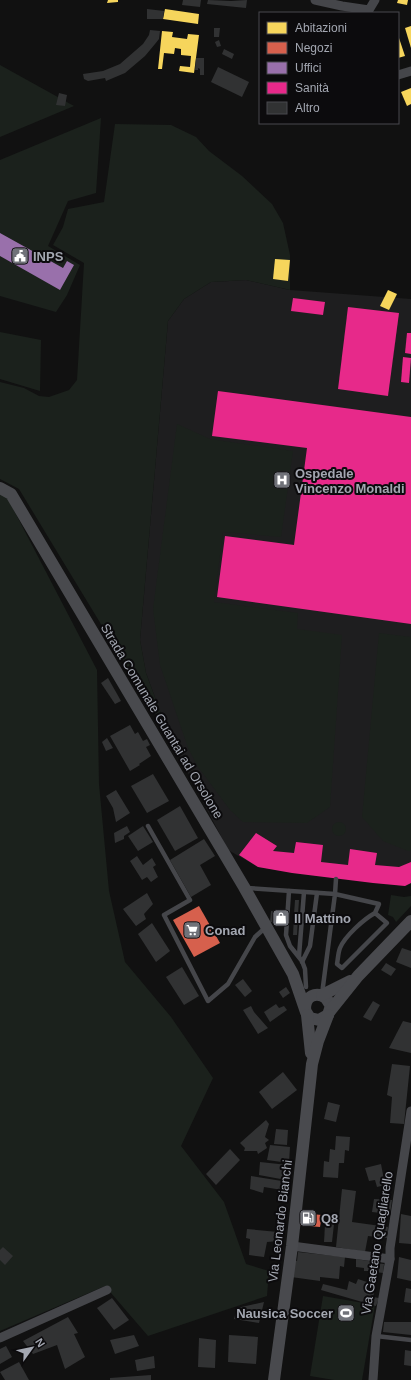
<svg xmlns="http://www.w3.org/2000/svg" width="411" height="1380" font-family="Arial,sans-serif">
  <rect width="100%" height="100%" fill="#111"/>
  <path fill="#1e1e1f" d="M 246,280 L 290,290 L 411,299 L 411,883 L 405,886 L 320,876 L 258,867 L 228,850 L 170,738 L 146,673 L 140,640 L 168,321 L 184,299 L 211,282 Z"/>
  <g fill="#1b211c">
    <path d="M 0,65 L 74,106 L 0,137 Z"/>
    <path d="M 101,118 L 96,193 L 68,201 L 48,246 L 80,265 L 67,295 L 56,312 L 0,296 L 0,160 Z"/>
    <path d="M 115,124 L 171,125 L 196,137 L 209,151 L 242,176 L 272,204 L 283,223 L 290,255 L 290,290 L 246,280 L 211,282 L 184,299 L 168,321 L 140,640 L 146,673 L 170,738 L 19,489 L 0,479 L 0,382 L 24,388 L 39,396 L 49,397 L 69,390 L 77,380 L 84,263 L 53,245 L 63,227 L 68,209 L 104,202 Z"/>
    <path d="M 0,332 L 41,340 L 40,391 L 0,379 Z"/>
    <path d="M 177,424 L 210,439 L 293,451 L 281,537 L 223,532 L 214,602 L 298,613 L 297,629 L 342,635 L 330,807 L 307,823 L 243,822 L 230,810 L 198,767 L 188,748 L 160,665 L 153,609 Z"/>
    <path d="M 0,494 L 7,497 L 97,670 L 99,784 L 109,891 L 125,962 L 171,1017 L 213,1078 L 181,1146 L 224,1202 L 246,1264 L 269,1271 L 267,1296 L 148,1336 L 105,1286 L 0,1331 Z"/>
    <path d="M 379,633 L 411,637 L 411,851 L 408,851 L 383,841 L 362,817 Z"/>
    <circle cx="339" cy="829" r="7"/>
    <path d="M 391,895 L 404,897 L 411,896 L 411,906 L 396,922 L 393,917 L 388,915 Z"/>
    <path d="M 323,1296 L 375,1305 L 362,1380 L 334,1380 L 310,1376 Z"/>
  </g>
  <g fill="#f6d55c">
    <path d="M 108,0 L 118,0 L 118,2 L 107,3 Z"/>
    <path d="M 398,0 L 408,0 L 407,5 L 397,3 Z"/>
    <path d="M 165,9 L 199,14 L 198,24 L 163,19 Z"/>
    <path d="M 411,26 L 411,48 L 405,28 Z"/>
    <path d="M 162,31 L 173,32 L 172,37 L 187,39 L 188,34 L 199,35 L 194,73 L 179,71 L 180,66 L 190,67 L 191,56 L 181,55 L 181,49 L 175,48 L 174,54 L 164,53 L 162,69 L 158,69 Z"/>
    <path d="M 398,35 L 405,56 L 398,58 Z"/>
    <path d="M 411,88 L 411,104 L 407,106 L 401,92 Z"/>
    <path d="M 275,259 L 290,260 L 288,281 L 273,279 Z"/>
    <path d="M 388,290 L 397,294 L 389,310 L 380,306 Z"/>
  </g>
  <g fill="#d6604d">
    <path d="M 199,906 L 220,943 L 194,957 L 173,920 Z"/>
    <path d="M 300,1213 L 322,1215 L 320,1227 L 298,1225 Z"/>
  </g>
  <path fill="#9970ab" d="M 0,233 L 63,268 L 67,261 L 74,265 L 60,290 L 0,256 Z"/>
  <g fill="#e7298a">
    <path d="M 293,298 L 325,302 L 323,315 L 291,311 Z"/>
    <path d="M 348,307 L 399,313 L 388,396 L 338,389 Z"/>
    <path d="M 407,333 L 411,333 L 411,354 L 405,353 Z"/>
    <path d="M 403,357 L 411,358 L 409,383 L 401,382 Z"/>
    <path d="M 218,391 L 411,417 L 411,624 L 217,597 L 225,536 L 294,545 L 307,448 L 212,436 Z"/>
    <path d="M 256,833 L 277,846 L 273,851 L 294,853 L 296,842 L 323,845 L 321,862 L 348,865 L 350,849 L 377,853 L 375,865 L 399,867 L 411,862 L 411,883 L 405,886 L 373,883 L 292,873 L 258,867 L 239,855 Z"/>
  </g>
  <g fill="#313233">
    <path d="M 183,0 L 201,0 L 200,7 L 182,5 Z"/>
    <path d="M 208,0 L 231,1 L 247,0 L 246,8 L 207,4 Z"/>
    <path d="M 147,9 L 164,11 L 163,19 L 147,19 Z"/>
    <path d="M 214,28 L 220,28 L 219,37 L 214,37 Z"/>
    <path d="M 150,30 L 160,31 L 159,39 L 155,44 L 145,56 L 125,73 L 106,81 L 105,78 L 88,81 L 84,79 L 83,74 L 103,71 L 120,64 L 143,44 L 149,35 Z"/>
    <path d="M 219,40 L 221,46 L 217,47 L 215,42 Z"/>
    <path d="M 224,49 L 234,54 L 232,59 L 222,54 Z"/>
    <path d="M 196,58 L 204,58 L 204,75 L 200,75 L 200,69 L 198,68 L 198,70 L 195,70 Z"/>
    <path d="M 218,67 L 249,82 L 242,97 L 211,82 Z"/>
    <path d="M 59,93 L 67,95 L 65,106 L 56,105 Z"/>
    <path d="M 108,678 L 121,701 L 115,704 L 101,683 Z"/>
    <path d="M 130,725 L 135,734 L 138,732 L 143,741 L 147,739 L 150,745 L 146,747 L 151,756 L 139,764 L 140,765 L 130,771 L 110,736 Z"/>
    <path d="M 107,738 L 113,748 L 106,751 L 102,742 Z"/>
    <path d="M 153,774 L 169,801 L 147,813 L 131,786 Z"/>
    <path d="M 116,790 L 130,813 L 116,822 L 113,808 L 106,796 Z"/>
    <path d="M 180,806 L 198,838 L 175,851 L 157,820 Z"/>
    <path d="M 127,826 L 130,832 L 124,836 L 124,839 L 115,843 L 114,833 Z"/>
    <path d="M 143,826 L 153,842 L 138,851 L 128,836 Z"/>
    <path d="M 204,839 L 215,856 L 200,865 L 211,885 L 191,897 L 170,860 Z"/>
    <path d="M 137,856 L 143,865 L 152,858 L 156,865 L 153,867 L 158,877 L 151,882 L 147,877 L 142,880 L 130,861 Z"/>
    <path d="M 147,893 L 153,904 L 144,914 L 146,919 L 136,926 L 123,909 Z"/>
    <path d="M 295,900 L 299,900 L 298,915 L 294,915 Z"/>
    <path d="M 271,911 L 282,913 L 281,924 L 270,922 Z"/>
    <path d="M 294,917 L 298,917 L 297,935 L 293,935 Z"/>
    <path d="M 152,923 L 170,951 L 156,962 L 138,934 Z"/>
    <path d="M 402,948 L 411,951 L 411,968 L 396,962 Z"/>
    <path d="M 386,963 L 396,969 L 391,976 L 381,970 Z"/>
    <path d="M 182,967 L 199,996 L 184,1005 L 166,977 Z"/>
    <path d="M 243,979 L 252,991 L 245,997 L 235,985 Z"/>
    <path d="M 286,987 L 290,993 L 283,998 L 279,992 Z"/>
    <path d="M 373,1001 L 380,1005 L 371,1021 L 363,1017 Z"/>
    <path d="M 276,1004 L 279,1008 L 284,1006 L 287,1010 L 270,1022 L 264,1012 Z"/>
    <path d="M 251,1006 L 254,1012 L 268,1028 L 258,1034 L 243,1010 Z"/>
    <path d="M 403,1021 L 411,1023 L 411,1053 L 389,1048 Z"/>
    <path d="M 392,1064 L 410,1066 L 404,1124 L 390,1123 L 392,1097 L 387,1095 Z"/>
    <path d="M 283,1072 L 297,1090 L 272,1109 L 259,1092 Z"/>
    <path d="M 328,1102 L 340,1105 L 336,1122 L 324,1119 Z"/>
    <path d="M 266,1120 L 269,1124 L 265,1137 L 269,1140 L 265,1143 L 267,1148 L 258,1154 L 257,1151 L 244,1151 L 245,1148 L 240,1143 Z"/>
    <path d="M 276,1129 L 288,1130 L 287,1145 L 274,1144 Z"/>
    <path d="M 336,1136 L 350,1137 L 349,1151 L 345,1150 L 344,1163 L 339,1163 L 338,1178 L 323,1177 L 324,1161 L 329,1162 L 330,1149 L 335,1150 Z"/>
    <path d="M 270,1145 L 290,1147 L 289,1163 L 267,1160 Z"/>
    <path d="M 230,1149 L 240,1160 L 216,1185 L 206,1174 Z"/>
    <path d="M 260,1162 L 288,1165 L 286,1180 L 259,1175 Z"/>
    <path d="M 381,1164 L 385,1185 L 377,1187 L 375,1180 L 369,1181 L 365,1168 Z"/>
    <path d="M 251,1176 L 282,1181 L 282,1190 L 264,1187 L 263,1193 L 250,1189 Z"/>
    <path d="M 342,1189 L 356,1191 L 352,1222 L 388,1227 L 387,1238 L 368,1236 L 365,1252 L 336,1247 Z"/>
    <path d="M 374,1199 L 392,1200 L 390,1214 L 372,1212 Z"/>
    <path d="M 401,1214 L 411,1216 L 411,1244 L 399,1243 Z"/>
    <path d="M 328,1223 L 334,1224 L 332,1242 L 324,1242 L 325,1225 Z"/>
    <path d="M 247,1229 L 278,1232 L 278,1241 L 267,1242 L 264,1257 L 249,1255 L 250,1239 L 246,1238 Z"/>
    <path d="M 3,1247 L 13,1256 L 5,1265 L 0,1260 L 0,1250 Z"/>
    <path d="M 298,1252 L 345,1257 L 344,1267 L 340,1266 L 339,1279 L 320,1277 L 320,1281 L 291,1277 L 293,1260 L 297,1261 Z"/>
    <path d="M 399,1257 L 411,1260 L 411,1281 L 397,1278 Z"/>
    <path d="M 356,1259 L 375,1262 L 373,1271 L 364,1271 L 364,1268 L 356,1267 Z"/>
    <path d="M 377,1263 L 384,1264 L 383,1273 L 376,1272 Z"/>
    <path d="M 358,1279 L 376,1285 L 373,1297 L 379,1298 L 376,1306 L 321,1290 L 323,1284 L 347,1290 L 349,1281 L 356,1284 Z"/>
    <path d="M 406,1288 L 411,1289 L 411,1303 L 404,1302 Z"/>
    <path d="M 112,1298 L 129,1320 L 114,1330 L 97,1308 Z"/>
    <path d="M 264,1302 L 259,1323 L 234,1319 L 237,1308 Z"/>
    <path d="M 68,1317 L 78,1333 L 74,1334 L 85,1357 L 65,1369 L 57,1345 L 33,1354 L 23,1341 Z"/>
    <path d="M 384,1322 L 411,1322 L 411,1335 L 383,1332 Z"/>
    <path d="M 134,1335 L 139,1346 L 115,1354 L 110,1340 Z"/>
    <path d="M 229,1335 L 258,1337 L 256,1364 L 228,1362 Z"/>
    <path d="M 199,1338 L 216,1340 L 215,1368 L 198,1367 Z"/>
    <path d="M 6,1346 L 12,1357 L 0,1364 L 0,1349 Z"/>
    <path d="M 405,1350 L 411,1351 L 411,1366 L 404,1365 Z"/>
    <path d="M 154,1356 L 155,1368 L 137,1371 L 135,1360 Z"/>
    <path d="M 19,1362 L 29,1380 L 5,1380 L 0,1372 Z"/>
    <path d="M 151,1375 L 151,1380 L 110,1380 L 110,1378 Z"/>
  </g>
  <g fill="none" stroke-linecap="round" stroke-linejoin="round">
    <g stroke="#45464a" stroke-width="4.5">
      <path d="M 148,826 L 190,900 L 164,915 L 208,1001 L 228,984 L 255,937 L 266,927"/>
      <path d="M 336,879 L 335,894 L 379,904 L 375,913 C 364,919 345,936 340,948 C 338,953 338,959 337,964 L 342,968 L 387,923 L 375,913"/>
      <path d="M 247,888 L 335,894 L 322,994"/>
      <path d="M 289,891 L 286,935 L 290,946 L 302,961 L 305,969 L 306,987"/>
      <path d="M 299,956 L 304,892"/>
      <path d="M 302,962 L 310,946 L 317,893"/>
      <path d="M 376,1336 L 411,1340"/>
    </g>
    <g stroke="#45464a" stroke-width="9">
      <path d="M 315,0 L 342,6 L 369,10 L 375,0"/>
      <path d="M 398,75 L 411,71"/>
      <path d="M 292,1246 L 390,1259"/>
      <path d="M 0,1338 L 107,1290"/>
      <path d="M 373,1380 L 376,1336 L 390,1259 L 390,1248 L 411,1111"/>
    </g>
    <g stroke="#494a4e" stroke-width="12">
      <path d="M 0,488 L 11,494 L 244,887 L 293,974 L 306,1012 L 310,1018 L 319,1020 L 328,1015 L 331,1006 L 326,998 C 316,991 305,996 305,1009"/>
      <path d="M 322,995 L 350,981"/>
      <path d="M 330,1011 L 358,976 L 411,921"/>
      <path d="M 307,1015 L 311,1053"/>
      <path d="M 274,1380 L 292,1246 L 312,1064 L 318,1041 L 328,1015"/>
    </g>
  </g>
  <defs>
    <symbol id="civic-square" viewBox="-11 -11 22 22"><rect x="-9" y="-9" width="18" height="18" rx="4" fill="#707279" stroke="#0c0b0d"/><path d="M-.6-6.5H3V-4.5H.6V-3L4-1V1h2V6H-6V1h2V-1L-.6-3ZM-1.2 2.5V6h2.4V2.5Z" fill="#fff"/></symbol>
    <symbol id="hospital-square" viewBox="-11 -11 22 22"><rect x="-9" y="-9" width="18" height="18" rx="4" fill="#707279" stroke="#0c0b0d"/><path d="M-5-5h3v3.5h4V-5h3V5h-3V1.5h-4V5h-3Z" fill="#fff"/></symbol>
    <symbol id="shop-square" viewBox="-11 -11 22 22"><rect x="-9" y="-9" width="18" height="18" rx="4" fill="#707279" stroke="#0c0b0d"/><path d="M-5-2.5h2.3a2.7 3.5 0 0 1 5.4 0H5L5.5 6h-11ZM-1.5-2.5h3a1.5 2.3 0 0 0-3 0Z" fill="#fff"/></symbol>
    <symbol id="supermarket-square" viewBox="-11 -11 22 22"><rect x="-9" y="-9" width="18" height="18" rx="4" fill="#707279" stroke="#0c0b0d"/><path d="M-6-5.5h2.5l.6 2H6L4.5 2H-2.5L-4.4-4H-6ZM-1.5 3.2a1.3 1.3 0 1 0 .1 0ZM3 3.2a1.3 1.3 0 1 0 .1 0Z" fill="#fff"/></symbol>
    <symbol id="fuel-square" viewBox="-11 -11 22 22"><rect x="-9" y="-9" width="18" height="18" rx="4" fill="#707279" stroke="#0c0b0d"/><path d="M-5.5-6h7V0h2V4h1.3V-2.5L3-4.5l.8-.8L6-3V5H2.5V1h-1V6h-7ZM-4.2-4.7v3.2H.2V-4.7Z" fill="#fff"/></symbol>
    <symbol id="stadium-square" viewBox="-11 -11 22 22"><rect x="-9" y="-9" width="18" height="18" rx="4" fill="#707279" stroke="#0c0b0d"/><path d="M0-5a6.5 5 0 1 0 0 10a6.5 5 0 1 0 0-10ZM-3.5-1.8h7v3.6h-7Z" fill="#fff"/></symbol>
  </defs>
  <g fill-rule="evenodd">
    <use href="#civic-square" x="10" y="246" width="20" height="20"/>
    <use href="#hospital-square" x="272" y="470" width="20" height="20"/>
    <use href="#shop-square" x="271" y="908" width="20" height="20"/>
    <use href="#supermarket-square" x="182" y="920" width="20" height="20"/>
    <use href="#fuel-square" x="298" y="1208" width="20" height="20"/>
    <use href="#stadium-square" x="336" y="1303" width="20" height="20"/>
  </g>
  <g text-anchor="middle" dominant-baseline="central" stroke-width="4" stroke-linejoin="round" paint-order="stroke">
    <g font-size="13" font-weight="bold" fill="#a3a7b1" stroke="#0c0b0d" text-anchor="start">
      <text x="33" y="256">INPS</text>
      <text x="295" y="473">Ospedale<tspan x="295" dy="15">Vincenzo Monaldi</tspan></text>
      <text x="294" y="918">Il Mattino</text>
      <text x="205" y="930">Conad</text>
      <text x="321" y="1218">Q8</text>
      <text x="333" y="1313" text-anchor="end">Nausica Soccer</text>
    </g>
    <g font-size="13" fill="#a3a7b1" stroke="#0c0b0d">
      <text transform="translate(162 721) rotate(59)">Strada Comunale Guantai ad Orsolone</text>
      <text transform="translate(280 1221) rotate(-83)">Via Leonardo Bianchi</text>
      <text transform="translate(377 1243) rotate(-81)">Via Gaetano Quagliarello</text>
    </g>
  </g>
  <rect x="259" y="12" width="140" height="112" fill="#0c0b0d" stroke="#48494f"/>
  <rect x="267" y="22" width="20" height="12" fill="#f6d55c" stroke="#48494f"/>
  <text x="295" y="32" font-size="12" fill="#a3a7b1">Abitazioni</text>
  <rect x="267" y="42" width="20" height="12" fill="#d6604d" stroke="#48494f"/>
  <text x="295" y="52" font-size="12" fill="#a3a7b1">Negozi</text>
  <rect x="267" y="62" width="20" height="12" fill="#9970ab" stroke="#48494f"/>
  <text x="295" y="72" font-size="12" fill="#a3a7b1">Uffici</text>
  <rect x="267" y="82" width="20" height="12" fill="#e7298a" stroke="#48494f"/>
  <text x="295" y="92" font-size="12" fill="#a3a7b1">Sanità</text>
  <rect x="267" y="102" width="20" height="12" fill="#313233" stroke="#48494f"/>
  <text x="295" y="112" font-size="12" fill="#a3a7b1">Altro</text>
  <g transform="translate(32 1348) rotate(57)" stroke="#0c0b0d" stroke-width="3" paint-order="stroke">
  <path d="M0-3L7 15L0 10L-7 15Z" fill="#a3a7b1"/>
  <text y="-6" font-size="11" font-weight="bold" text-anchor="middle" fill="#a3a7b1">N</text>
  </g>
</svg>
